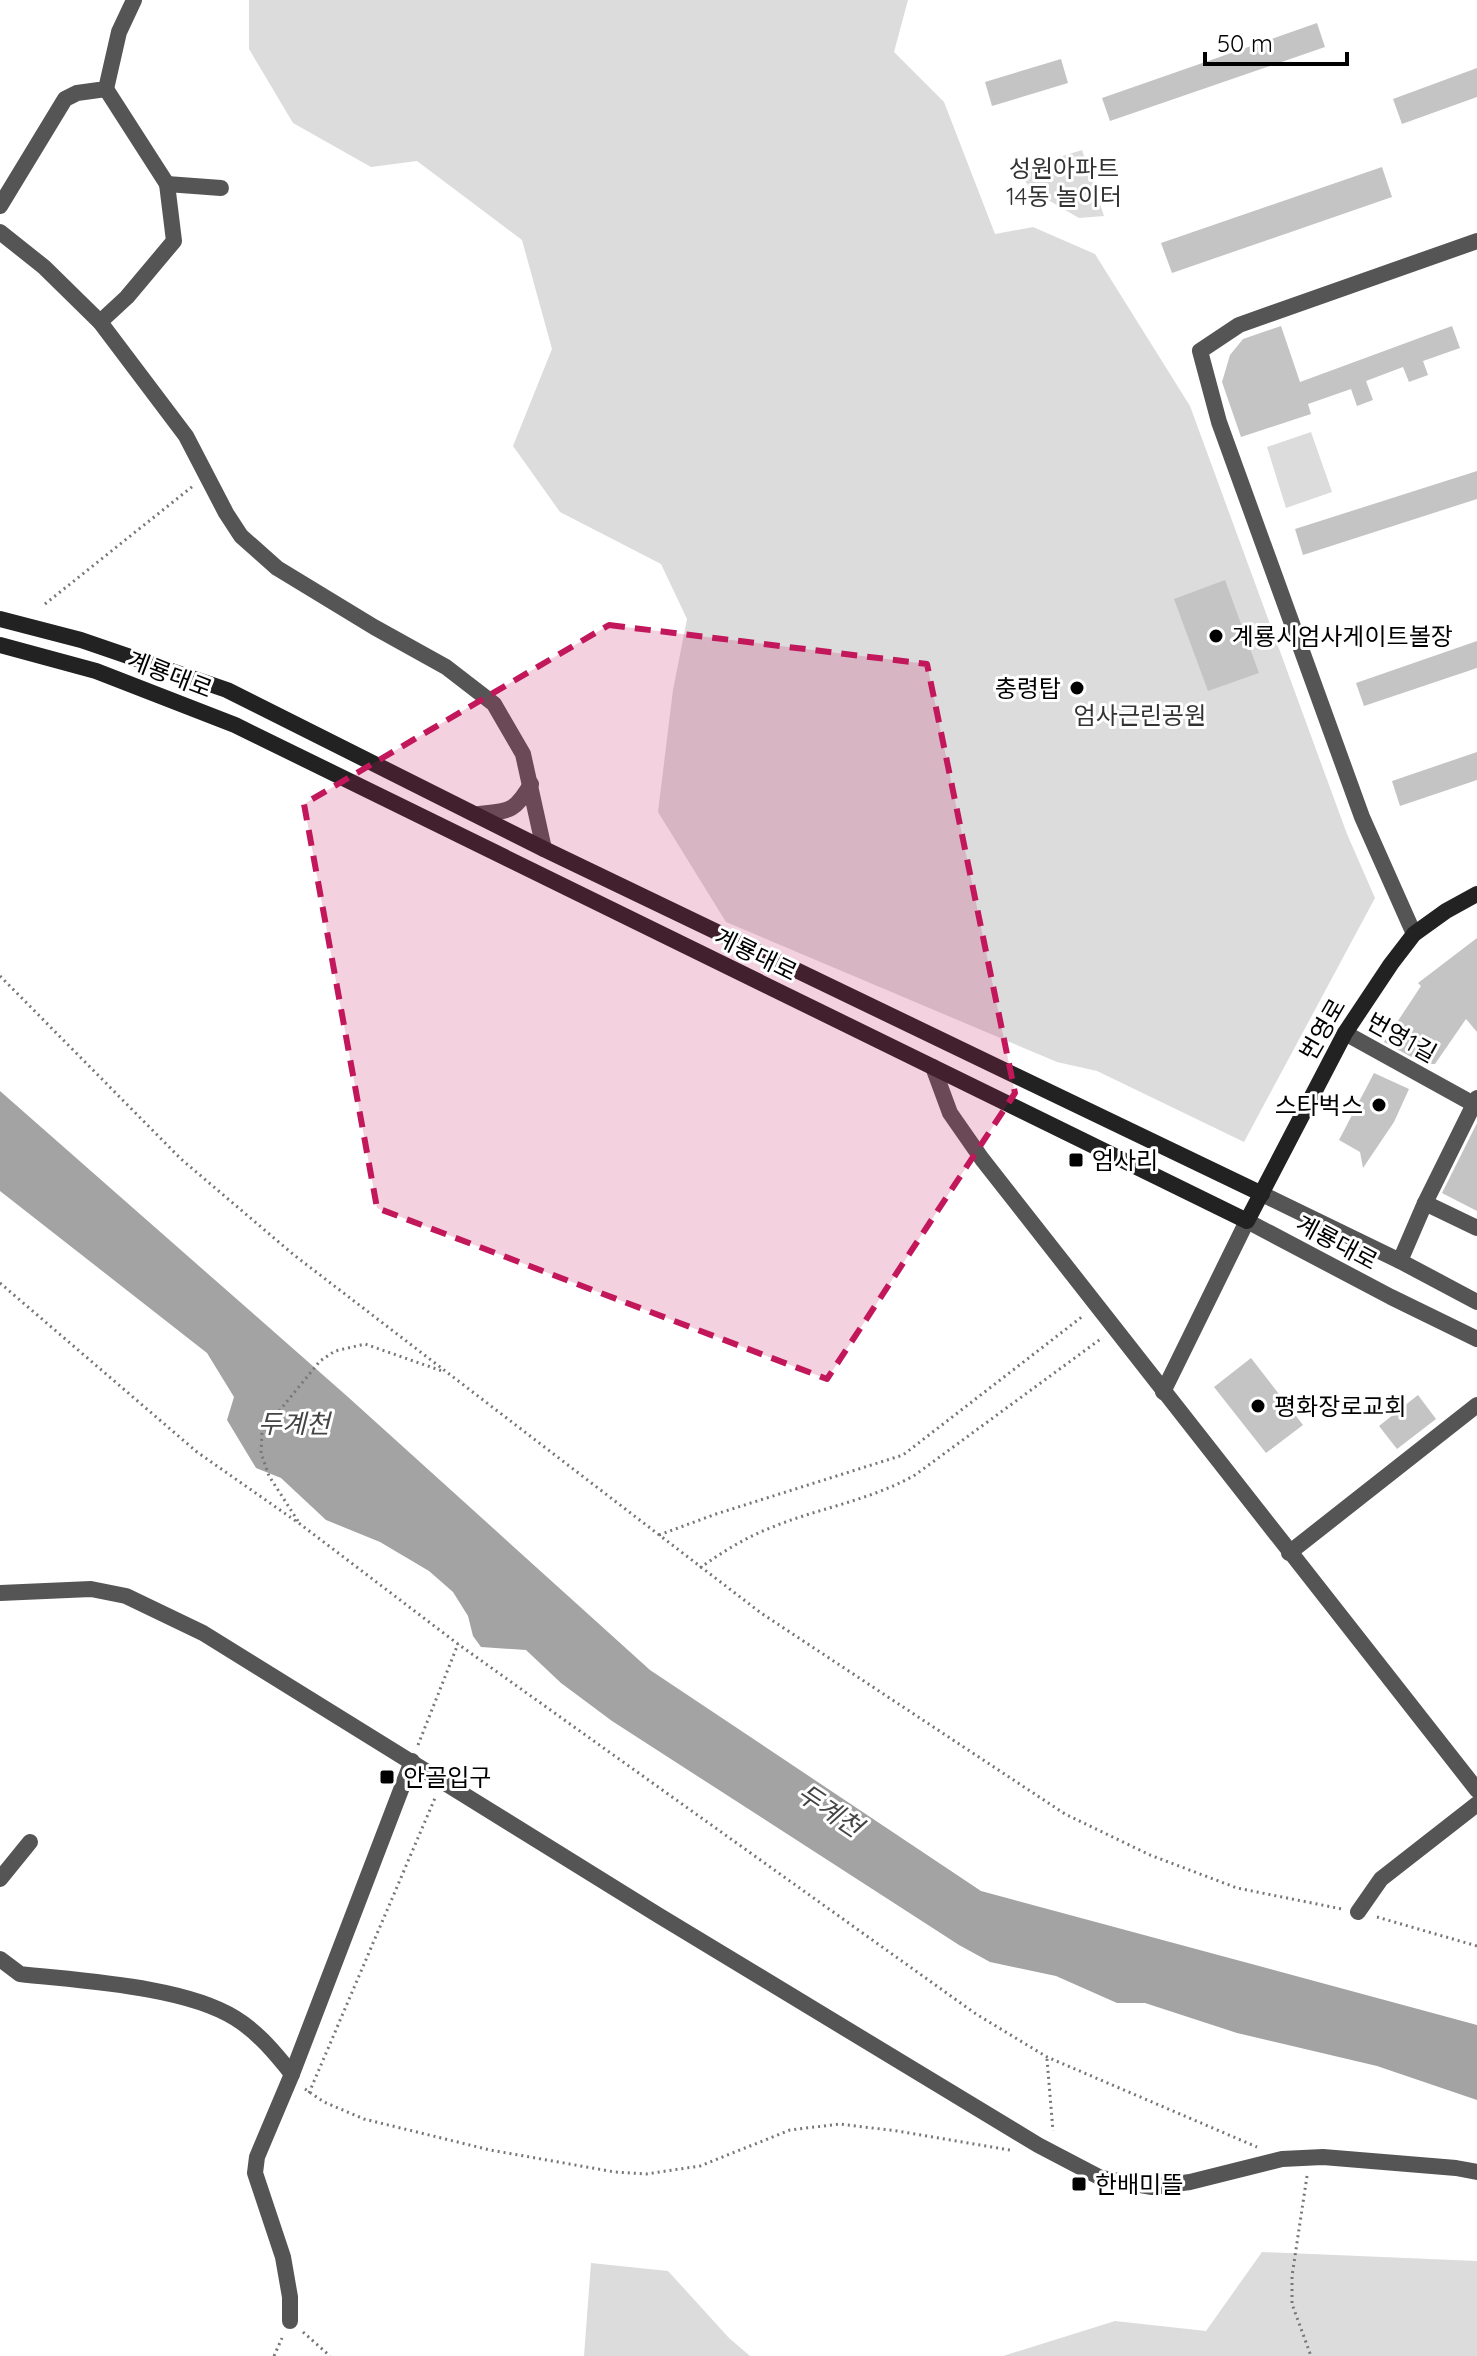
<svg xmlns="http://www.w3.org/2000/svg" width="1477" height="2356" font-family="Quicksand,'Noto Sans KR',sans-serif">
  <rect width="100%" height="100%" fill="#fff"/>
  <g fill="#dcdcdc">
    <path d="M 249,0 L 908,0 L 894,52 L 944,102 L 995,234 L 1033,227 L 1095,254 L 1190,406 L 1347,834 L 1375,898 L 1244,1142 L 1097,1071 L 1057,1062 L 726,922 L 658,812 L 673,690 L 687,619 L 661,564 L 560,512 L 513,446 L 552,349 L 522,240 L 417,161 L 371,167 L 293,123 L 249,49 Z"/>
    <path d="M 1082,150 L 1104,216 L 1079,218 L 1031,190 L 1018,170 Z"/>
    <path d="M 1311,432 L 1332,492 L 1286,508 L 1267,447 Z"/>
    <path d="M 1262,2252 L 1477,2261 L 1477,2356 L 1003,2356 L 1115,2321 L 1206,2331 Z"/>
    <path d="M 591,2263 L 668,2271 L 729,2338 L 750,2356 L 584,2356 Z"/>
  </g>
  <path fill="#a3a3a3" d="M 0,1091 L 348,1397 L 650,1670 L 981,1891 L 1477,2025 L 1477,2100 L 1377,2066 L 1237,2033 L 1145,2003 L 1117,2003 L 1056,1976 L 990,1962 L 959,1945 L 612,1721 L 561,1683 L 526,1650 L 481,1647 L 473,1636 L 468,1616 L 453,1592 L 429,1571 L 380,1542 L 326,1520 L 281,1478 L 256,1468 L 227,1420 L 234,1397 L 207,1353 L 0,1191 Z"/>
  <g fill="#c4c4c4">
    <path d="M 1317,23 L 1325,47 L 1110,121 L 1102,98 Z"/>
    <path d="M 1061,59 L 1068,83 L 992,106 L 985,82 Z"/>
    <path d="M 1477,68 L 1477,97 L 1402,124 L 1393,99 Z"/>
    <path d="M 1382,167 L 1392,197 L 1172,273 L 1161,243 Z"/>
    <path d="M 1281,326 L 1300,382 L 1452,326 L 1460,348 L 1423,361 L 1428,375 L 1409,382 L 1403,367 L 1366,381 L 1373,400 L 1357,406 L 1351,389 L 1308,404 L 1311,414 L 1241,437 L 1222,382 L 1230,355 L 1243,339 Z"/>
    <path d="M 1477,471 L 1477,499 L 1303,555 L 1295,529 Z"/>
    <path d="M 1225,580 L 1259,673 L 1208,691 L 1174,599 Z"/>
    <path d="M 1477,641 L 1477,668 L 1364,706 L 1356,683 Z"/>
    <path d="M 1477,752 L 1477,780 L 1400,806 L 1392,781 Z"/>
    <path d="M 1477,938 L 1477,1032 L 1466,1019 L 1435,1064 L 1424,1064 L 1384,1042 L 1421,986 L 1418,983 Z"/>
    <path d="M 1374,1073 L 1409,1089 L 1394,1122 L 1363,1168 L 1360,1152 L 1339,1140 Z"/>
    <path d="M 1477,1123 L 1477,1211 L 1442,1193 Z"/>
    <path d="M 1251,1358 L 1303,1425 L 1266,1453 L 1214,1387 Z"/>
    <path d="M 1418,1395 L 1436,1419 L 1397,1449 L 1379,1426 Z"/>
  </g>
  <g fill="none" stroke-linecap="round" stroke-linejoin="round">
    <g stroke="#777" stroke-width="3" stroke-dasharray="2 4" stroke-linecap="butt">
      <path d="M 45,604 L 193,486"/>
      <path d="M 0,976 L 181,1159 L 294,1255 L 761,1613 L 1065,1814 L 1150,1855 L 1237,1888 L 1342,1909"/>
      <path d="M 0,1283 L 197,1452 L 300,1524 L 458,1644 L 976,2014 L 1047,2057 L 1257,2147"/>
      <path d="M 298,1521 L 269,1476 L 261,1453 L 262,1432 L 320,1361 L 335,1351 L 365,1344 L 442,1371"/>
      <path d="M 659,1535 L 716,1514 L 903,1455 L 1083,1316"/>
      <path d="M 700,1568 C 722,1552 745,1538 770,1528 C 818,1508 869,1501 915,1475 L 1102,1338"/>
      <path d="M 418,1745 L 458,1644"/>
      <path d="M 1377,1917 L 1477,1946"/>
      <path d="M 1047,2059 L 1053,2131"/>
      <path d="M 305,2089 L 324,2102 L 364,2119 L 490,2150 L 615,2172 L 646,2174 L 700,2166 L 790,2130 L 840,2124 L 897,2131 L 1010,2150"/>
      <path d="M 309,2093 L 435,1798"/>
      <path d="M 1307,2176 L 1292,2276 L 1292,2304 L 1311,2356"/>
      <path d="M 303,2332 L 330,2356"/>
      <path d="M 274,2356 L 282,2338"/>
    </g>
    <g stroke="#555" stroke-width="16">
      <path d="M 167,184 L 221,188"/>
      <path d="M 0,206 L 65,99 L 77,93 L 106,89 L 119,32 L 134,0"/>
      <path d="M 0,232 L 44,267 L 100,322 L 186,436 L 226,513 L 241,536 L 277,568 L 374,627 L 446,667 L 494,704 L 523,754 L 544,849"/>
      <path d="M 100,322 L 127,297 L 174,241 L 167,184 L 106,89"/>
      <path d="M 479,814 C 509,811 515,812 531,784"/>
      <path d="M 1414,934 L 1362,817 L 1219,422 L 1200,351 L 1239,325 L 1477,241"/>
      <path d="M 1345,1033 L 1477,1106"/>
      <path d="M 933,1067 L 950,1113 L 982,1159 L 1477,1790"/>
      <path d="M 1425,1203 L 1477,1228"/>
      <path d="M 1400,1261 L 1425,1203 L 1477,1098"/>
      <path d="M 1163,1392 L 1247,1221"/>
      <path d="M 1289,1553 L 1477,1405"/>
      <path d="M 0,1879 L 30,1842"/>
      <path d="M 1358,1912 L 1381,1879 L 1477,1804"/>
      <path d="M 0,1959 L 20,1974 C 81,1981 184,1986 235,2018 C 258,2032 276,2054 292,2074"/>
      <path d="M 290,2321 L 290,2297 L 283,2257 L 255,2173 L 257,2157 L 292,2074 L 412,1761"/>
    </g>
    <g stroke="#555" stroke-width="16">
      <path d="M 1262,1194 L 1400,1261 L 1477,1302"/>
      <path d="M 1247,1221 L 1391,1297 L 1477,1339"/>
      <path d="M 0,1593 L 91,1589 L 126,1596 L 203,1633 L 658,1915 L 1038,2145 L 1101,2178 L 1152,2187 L 1190,2182 L 1282,2159 L 1323,2157 L 1456,2168 L 1477,2172"/>
    </g>
    <g stroke="#222" stroke-width="16">
      <path d="M 0,619 L 81,640 L 227,690 L 544,849 L 1262,1194"/>
      <path d="M 0,645 L 96,671 L 235,725 L 1247,1221 L 1345,1033 L 1391,964 L 1414,934 L 1446,911 L 1477,894"/>
    </g>
  </g>
  <path fill="#c2185b" fill-opacity="0.2" stroke="#c2185b" stroke-width="6" stroke-dasharray="16 10" stroke-linejoin="round" d="M 609,625 L 927,664 L 1015,1093 L 827,1379 L 377,1208 L 304,804 Z"/>
  <g fill="#000" stroke="#fff" stroke-width="3">
    <circle cx="1216" cy="636" r="8"/>
    <circle cx="1077" cy="688" r="8"/>
    <circle cx="1379" cy="1105" r="8"/>
    <rect x="1068" y="1152" width="16" height="16" rx="4"/>
    <circle cx="1258" cy="1406" r="8"/>
    <rect x="379" y="1769" width="16" height="16" rx="4"/>
    <rect x="1071" y="2176" width="16" height="16" rx="4"/>
  </g>
  <g text-anchor="middle" dominant-baseline="central" stroke-width="6" stroke-linejoin="round" paint-order="stroke">
    <g font-size="24" fill="#333" stroke="#fff">
      <text x="1064" y="168">성원아파트<tspan x="1064" dy="28">14동 놀이터</tspan></text>
      <text x="1140" y="715">엄사근린공원</text>
    </g>
    <g font-size="24" fill="#000" stroke="#fff" text-anchor="start">
      <text x="1232" y="636">계룡시엄사게이트볼장</text>
      <text x="1061" y="688" text-anchor="end">충령탑</text>
      <text x="1363" y="1105" text-anchor="end">스타벅스</text>
      <text x="1092" y="1160">엄사리</text>
      <text x="1274" y="1406">평화장로교회</text>
      <text x="403" y="1777">안골입구</text>
      <text x="1095" y="2184">한배미뜰</text>
    </g>
    <g font-size="24" fill="#000" stroke="#fff">
      <text transform="translate(170 674) rotate(21)">계룡대로</text>
      <text transform="translate(756 954) rotate(26)">계룡대로</text>
      <text transform="translate(1322 1029) rotate(-60)">번영로</text>
      <text transform="translate(1402 1037) rotate(29)">번영1길</text>
      <text transform="translate(1337 1242) rotate(28)">계룡대로</text>
    </g>
    <g font-size="26" font-style="italic" fill="#444" stroke="#fff">
      <text x="294" y="1423">두계천</text>
      <text transform="translate(830 1810) rotate(34)">두계천</text>
    </g>
  </g>
  <path d="M1205 52v12h142v-12" fill="none" stroke="#000000" stroke-width="4"/>
  <text x="1217" y="52" font-size="24" fill="#000000" stroke="#ffffff" stroke-width="6" paint-order="stroke">50 m</text>
</svg>
